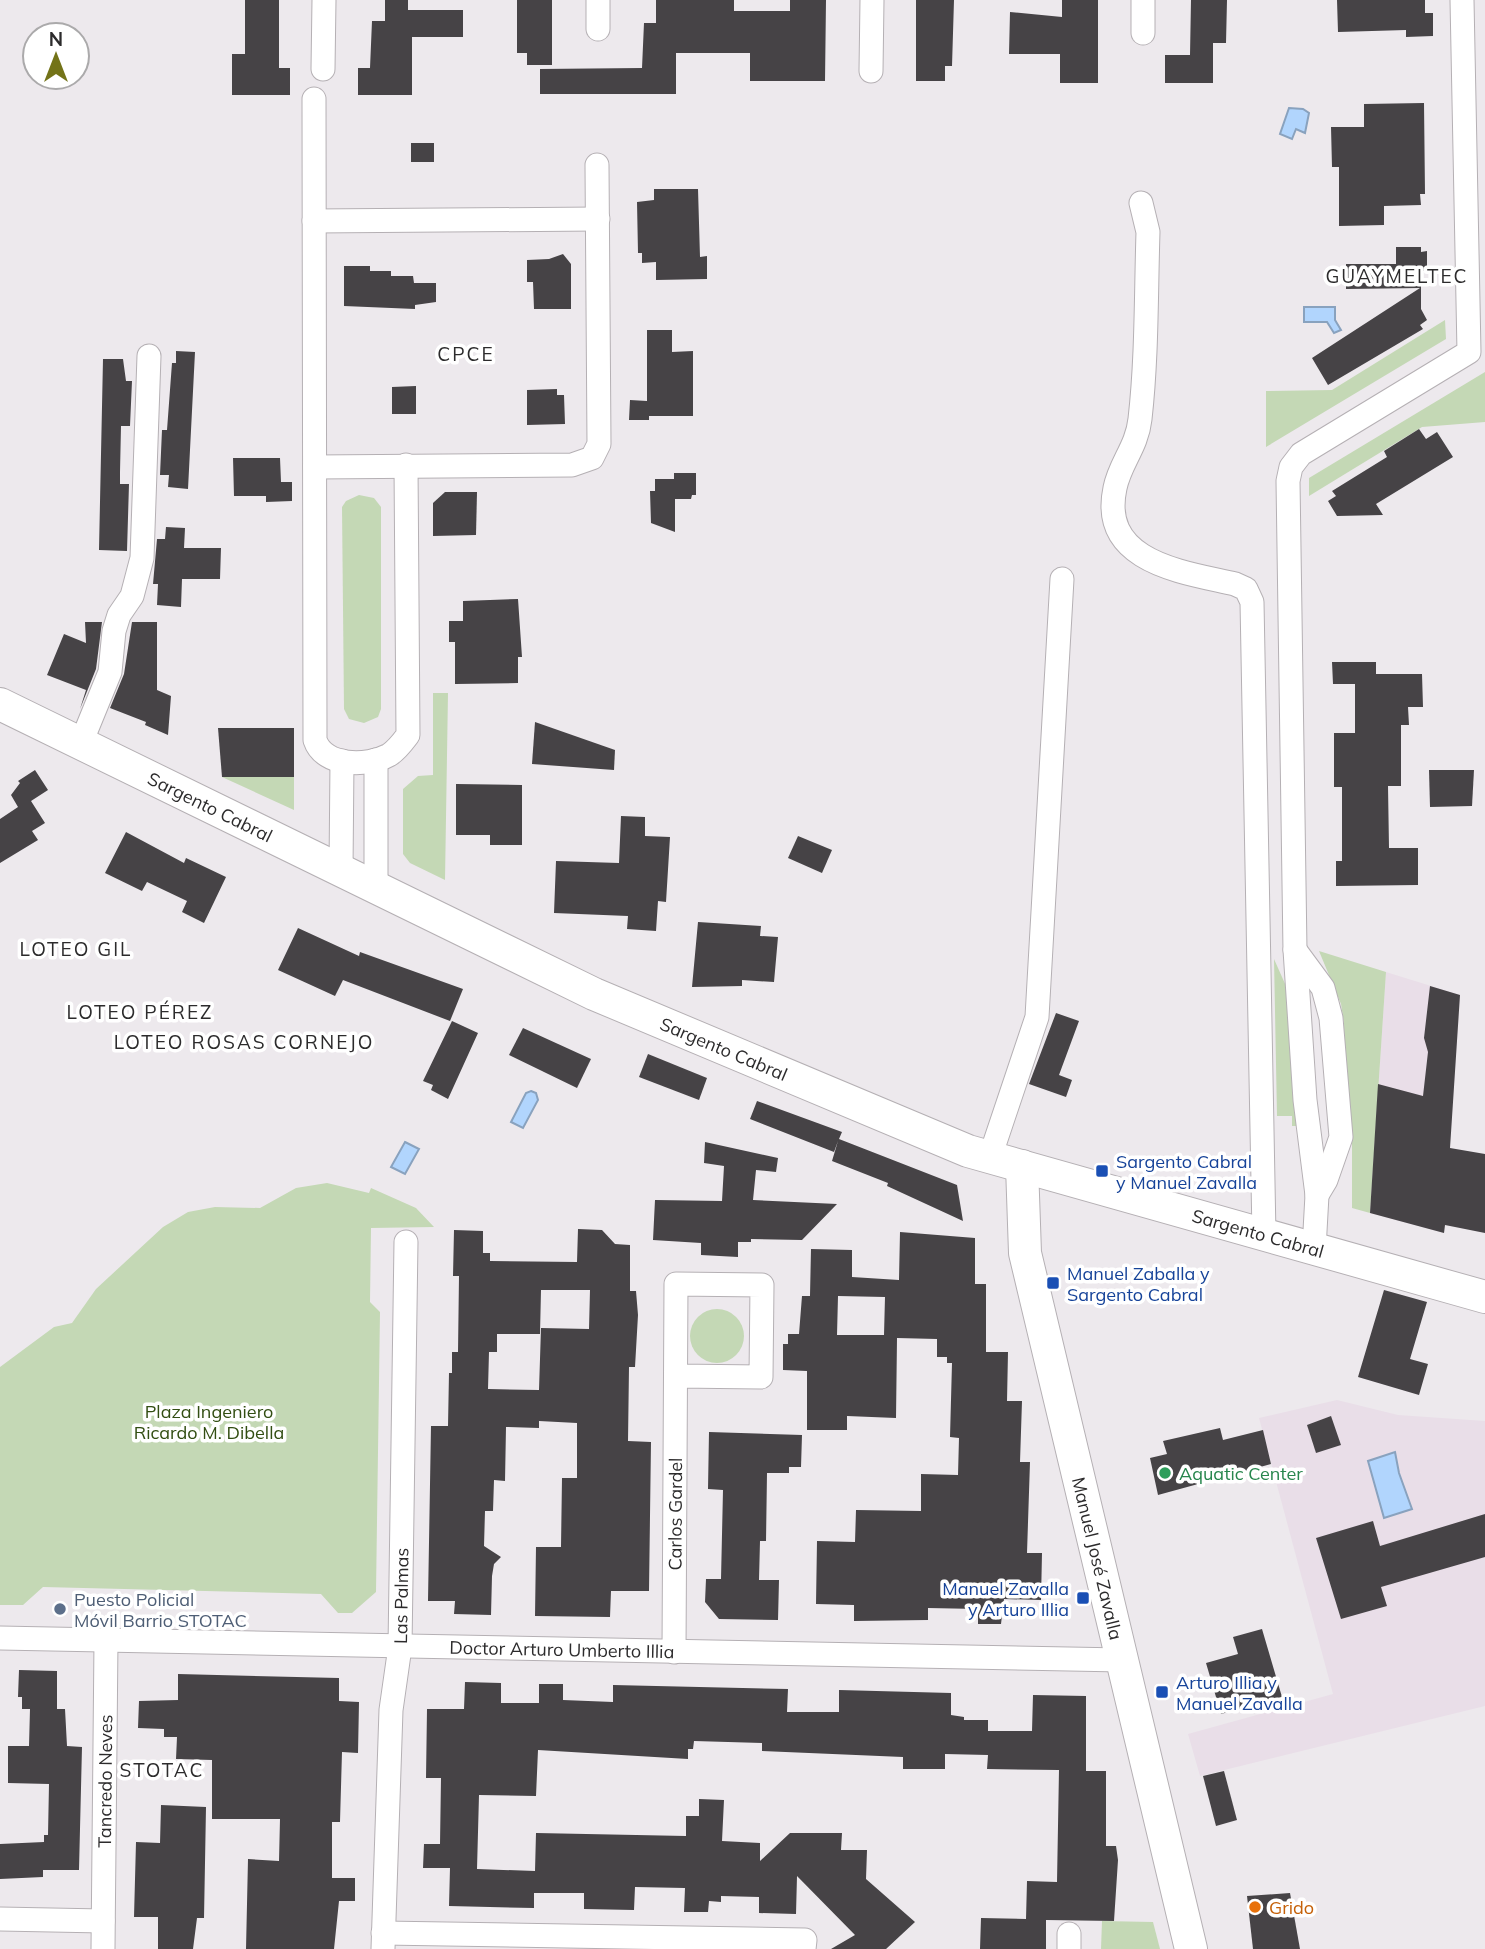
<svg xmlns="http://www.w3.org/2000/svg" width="1485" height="1949" font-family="Mulish,sans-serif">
  <rect width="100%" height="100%" fill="#ede9ed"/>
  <g fill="#e9dee8">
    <path d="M 1386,972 L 1460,995 L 1444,1233 L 1370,1213 Z"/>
    <path d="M 1337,1400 L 1398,1415 L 1485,1421 L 1485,1706 L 1200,1776 L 1188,1734 L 1333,1694 L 1259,1418 Z"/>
  </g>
  <g fill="#c4d8b5">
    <path d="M 1445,320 L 1446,339 L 1266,447 L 1266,391 L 1332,390 Z"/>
    <path d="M 1485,372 L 1485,422 L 1422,427 L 1309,496 L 1309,478 Z"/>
    <path d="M 359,495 L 374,498 L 381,507 L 381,709 L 378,717 L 364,723 L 349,719 L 344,709 L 342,507 L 346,501 Z"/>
    <path d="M 433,693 L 448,693 L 445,880 L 410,863 L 403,854 L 403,789 L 418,776 L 433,775 Z"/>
    <path d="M 222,777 L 294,777 L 294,810 Z"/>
    <path d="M 1319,951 L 1386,972 L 1370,1213 L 1352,1208 L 1352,1145 L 1345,1089 L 1344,1023 L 1341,1004 Z"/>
    <path d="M 1274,959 L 1290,995 L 1299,1126 L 1292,1126 L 1292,1116 L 1277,1116 Z"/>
    <path d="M 327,1183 L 369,1193 L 371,1188 L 416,1208 L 434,1227 L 371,1228 L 370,1302 L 380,1312 L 376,1592 L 352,1613 L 338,1613 L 321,1594 L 43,1587 L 23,1605 L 0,1605 L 0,1367 L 54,1327 L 72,1323 L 96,1289 L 163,1227 L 188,1212 L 215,1207 L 260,1208 L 296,1188 Z"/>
    <circle cx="717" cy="1336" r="27"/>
    <path d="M 1102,1921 L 1153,1922 L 1160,1949 L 1101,1949 Z"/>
  </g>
  <g fill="#b1d5fd" stroke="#89a2be" stroke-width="2">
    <path d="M 1289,108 L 1303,109 L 1309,113 L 1305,133 L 1296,129 L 1292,139 L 1280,134 Z"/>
    <path d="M 1304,307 L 1335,307 L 1335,320 L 1341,330 L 1334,333 L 1327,322 L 1304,322 Z"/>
    <path d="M 531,1091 L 536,1093 L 538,1100 L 523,1128 L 511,1122 L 526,1093 Z"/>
    <path d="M 405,1142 L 419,1149 L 405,1174 L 391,1167 Z"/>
    <path d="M 1395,1452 L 1399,1473 L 1412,1509 L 1384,1518 L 1368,1461 Z"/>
  </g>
  <g fill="#464346" fill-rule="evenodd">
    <path d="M 245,0 L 279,0 L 279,68 L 290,68 L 290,95 L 232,95 L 232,54 L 245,54 Z"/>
    <path d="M 385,0 L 408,0 L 408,10 L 463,10 L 463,37 L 412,37 L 412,95 L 358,95 L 358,68 L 370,68 L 372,21 L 385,21 Z"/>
    <path d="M 517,0 L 552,0 L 552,65 L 527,65 L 527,53 L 517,53 Z"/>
    <path d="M 656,0 L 734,0 L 734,11 L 790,11 L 790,0 L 826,0 L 825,81 L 750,81 L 750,53 L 676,53 L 676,94 L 540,94 L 540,69 L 642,68 L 644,23 L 656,23 Z"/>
    <path d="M 916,0 L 954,0 L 952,66 L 945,66 L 945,81 L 916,81 Z"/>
    <path d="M 1062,0 L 1098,0 L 1098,83 L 1060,83 L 1060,54 L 1009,54 L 1010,12 L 1062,17 Z"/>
    <path d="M 1191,0 L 1227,0 L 1226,43 L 1213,43 L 1213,83 L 1165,83 L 1165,55 L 1190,55 Z"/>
    <path d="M 1337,0 L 1425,0 L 1425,13 L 1433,13 L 1433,36 L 1406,37 L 1406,30 L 1338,32 Z"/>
    <path d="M 1424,103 L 1425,194 L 1420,194 L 1421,205 L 1384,206 L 1384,225 L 1339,226 L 1339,167 L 1332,167 L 1331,127 L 1364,127 L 1364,104 Z"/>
    <rect x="411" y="143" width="23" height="19"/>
    <path d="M 654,189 L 698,189 L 700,257 L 707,256 L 707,279 L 656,280 L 656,262 L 642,263 L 642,253 L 638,253 L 637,202 L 654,200 Z"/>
    <path d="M 1396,247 L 1421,247 L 1421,252 L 1427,251 L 1427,271 L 1421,271 L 1421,309 L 1427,320 L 1420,325 L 1423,329 L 1328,385 L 1312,358 L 1420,288 L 1346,289 L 1346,264 L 1396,264 Z"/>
    <path d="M 563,254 L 571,264 L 571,309 L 534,309 L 533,282 L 527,282 L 527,260 L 549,259 Z"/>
    <path d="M 344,266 L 370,266 L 370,271 L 391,271 L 391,276 L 413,276 L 414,283 L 436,283 L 436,302 L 415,305 L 415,309 L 344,306 Z"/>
    <path d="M 647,330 L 672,330 L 672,352 L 693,351 L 693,416 L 649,416 L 649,420 L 629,420 L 630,400 L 647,401 Z"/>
    <path d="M 176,351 L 195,352 L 188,489 L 168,487 L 169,475 L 160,475 L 162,430 L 167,430 L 172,363 L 176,363 Z"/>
    <path d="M 103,359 L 123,359 L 126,381 L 132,381 L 130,426 L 121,426 L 120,472 L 120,484 L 129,484 L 127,551 L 99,550 Z"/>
    <path d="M 416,386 L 416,414 L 392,414 L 392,387 Z"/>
    <path d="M 557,389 L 557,395 L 564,395 L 565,424 L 527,425 L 527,390 Z"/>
    <path d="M 1419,429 L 1426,439 L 1437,432 L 1453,457 L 1376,504 L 1383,515 L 1337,516 L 1328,501 L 1336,496 L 1332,491 L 1387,457 L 1384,451 Z"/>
    <path d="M 233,458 L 280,458 L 281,482 L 292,482 L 292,501 L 266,502 L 266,496 L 234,496 Z"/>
    <path d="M 674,473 L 696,473 L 696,495 L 692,495 L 691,499 L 675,499 L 675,532 L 651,523 L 650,491 L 655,491 L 655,479 L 674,479 Z"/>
    <path d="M 445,492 L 477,492 L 476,535 L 433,536 L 433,503 Z"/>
    <path d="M 166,527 L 185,528 L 184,548 L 221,548 L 220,579 L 182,579 L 181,607 L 157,605 L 158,584 L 153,584 L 157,539 L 165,539 Z"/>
    <path d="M 518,599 L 522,657 L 518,657 L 518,683 L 455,684 L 455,642 L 449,642 L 449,621 L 463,621 L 463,601 Z"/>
    <path d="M 85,622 L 102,622 L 96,669 L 80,709 L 86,690 L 47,675 L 64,634 L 86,643 Z"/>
    <path d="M 132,622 L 157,622 L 157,690 L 171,696 L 168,735 L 145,725 L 146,722 L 110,708 L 124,674 Z"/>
    <path d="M 1332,662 L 1376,662 L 1376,674 L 1422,674 L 1423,707 L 1408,707 L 1409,725 L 1401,725 L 1401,786 L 1388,786 L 1389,848 L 1418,848 L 1418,885 L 1336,886 L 1336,861 L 1342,861 L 1342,787 L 1334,787 L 1334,733 L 1355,733 L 1355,684 L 1333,684 Z"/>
    <path d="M 535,722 L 615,750 L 614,770 L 532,764 Z"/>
    <path d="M 218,728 L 294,728 L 294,777 L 222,777 Z"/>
    <path d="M 35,770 L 48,790 L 31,801 L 45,823 L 32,831 L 38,840 L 0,863 L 0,819 L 18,807 L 11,795 L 20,783 L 18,781 Z"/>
    <path d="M 1429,770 L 1474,770 L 1472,806 L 1430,807 Z"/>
    <path d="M 456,784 L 522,785 L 522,845 L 490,845 L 490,835 L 456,835 Z"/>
    <path d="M 621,816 L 645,817 L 645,836 L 670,837 L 666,902 L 658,901 L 656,931 L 627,929 L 628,916 L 554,913 L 556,861 L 619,863 Z"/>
    <path d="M 126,832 L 184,863 L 186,858 L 226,877 L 204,923 L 182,912 L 187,901 L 147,882 L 142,891 L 105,873 Z"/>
    <path d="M 798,836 L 832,850 L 822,873 L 788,858 Z"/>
    <path d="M 698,922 L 761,926 L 760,936 L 778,937 L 774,982 L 742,980 L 742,986 L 692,987 Z"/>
    <path d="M 298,928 L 359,956 L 360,952 L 463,989 L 450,1021 L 343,980 L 335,996 L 278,970 Z"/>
    <path d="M 1430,986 L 1460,995 L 1450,1148 L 1485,1154 L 1485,1233 L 1445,1225 L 1444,1233 L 1370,1213 L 1378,1084 L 1423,1096 L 1428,1052 L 1424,1038 Z"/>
    <path d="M 1056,1013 L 1079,1021 L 1059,1075 L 1072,1080 L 1066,1097 L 1029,1084 Z"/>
    <path d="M 452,1021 L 478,1033 L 448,1099 L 431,1090 L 433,1085 L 423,1081 Z"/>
    <path d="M 523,1028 L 591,1059 L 577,1088 L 509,1055 Z"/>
    <path d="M 648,1054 L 707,1078 L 699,1100 L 639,1077 Z"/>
    <path d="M 757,1101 L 842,1132 L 839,1139 L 957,1185 L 963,1221 L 887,1186 L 888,1183 L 832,1161 L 838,1141 L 834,1152 L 750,1119 Z"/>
    <path d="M 705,1142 L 778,1158 L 776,1172 L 756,1170 L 753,1200 L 837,1204 L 802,1240 L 751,1239 L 751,1242 L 738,1242 L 738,1257 L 701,1255 L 701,1243 L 653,1240 L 655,1200 L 722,1201 L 724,1166 L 704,1163 Z"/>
    <path d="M 578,1229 L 602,1230 L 615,1244 L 630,1245 L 630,1291 L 636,1291 L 638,1315 L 635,1367 L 629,1367 L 628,1441 L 651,1442 L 649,1591 L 611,1591 L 610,1617 L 535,1616 L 536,1547 L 561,1547 L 562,1478 L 577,1478 L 577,1423 L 539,1421 L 539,1428 L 506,1427 L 505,1481 L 494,1480 L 493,1511 L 485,1511 L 484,1546 L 501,1557 L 494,1564 L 492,1576 L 491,1615 L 454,1614 L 455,1601 L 428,1601 L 431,1426 L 448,1426 L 449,1373 L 452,1373 L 452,1352 L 458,1352 L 459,1276 L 453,1276 L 454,1230 L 483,1231 L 483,1253 L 490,1253 L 490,1261 L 577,1262 ZM 541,1290 L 590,1290 L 589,1329 L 541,1328 L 539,1390 L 488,1389 L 489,1352 L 497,1352 L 497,1334 L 540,1334 Z"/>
    <path d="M 900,1232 L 975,1238 L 975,1284 L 986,1284 L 986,1352 L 1008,1352 L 1007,1401 L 1022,1401 L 1020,1462 L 1030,1462 L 1027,1553 L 1042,1553 L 1041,1600 L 1004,1599 L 1001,1624 L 978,1624 L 978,1609 L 928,1608 L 928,1620 L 854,1621 L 854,1605 L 816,1604 L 817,1541 L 855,1542 L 856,1510 L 921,1511 L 921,1474 L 958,1475 L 959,1438 L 950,1437 L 952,1363 L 947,1363 L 947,1357 L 937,1357 L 937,1339 L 897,1338 L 896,1418 L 847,1416 L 847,1430 L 807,1430 L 807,1371 L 783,1370 L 783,1344 L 788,1344 L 788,1334 L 799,1334 L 802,1296 L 810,1296 L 811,1249 L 852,1250 L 852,1277 L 899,1280 ZM 838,1296 L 885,1297 L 884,1335 L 837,1335 Z"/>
    <path d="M 1384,1290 L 1427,1302 L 1410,1359 L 1428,1364 L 1419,1395 L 1358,1377 Z"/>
    <path d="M 1331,1416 L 1341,1445 L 1316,1453 L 1307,1425 Z"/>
    <path d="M 1220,1428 L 1223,1440 L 1263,1430 L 1271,1464 L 1158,1495 L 1150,1458 L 1167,1454 L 1163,1441 Z"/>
    <path d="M 709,1432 L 802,1435 L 801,1467 L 789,1467 L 789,1473 L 767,1473 L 766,1541 L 760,1541 L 759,1580 L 779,1580 L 778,1620 L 719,1619 L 705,1602 L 706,1579 L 721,1579 L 723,1490 L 708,1489 Z"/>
    <path d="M 1485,1514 L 1485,1557 L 1381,1587 L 1387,1606 L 1341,1619 L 1316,1538 L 1373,1521 L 1380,1546 Z"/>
    <path d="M 1262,1629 L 1282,1697 L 1221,1714 L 1206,1663 L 1238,1654 L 1233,1637 Z"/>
    <path d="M 19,1670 L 57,1671 L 57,1709 L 65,1709 L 67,1746 L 82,1747 L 79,1870 L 43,1870 L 43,1877 L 0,1879 L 0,1844 L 44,1842 L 44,1835 L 48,1835 L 49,1784 L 8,1783 L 8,1746 L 29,1746 L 30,1709 L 22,1709 L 22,1697 L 18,1697 Z"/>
    <path d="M 178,1674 L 339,1678 L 339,1701 L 359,1702 L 358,1753 L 342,1752 L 340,1822 L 332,1822 L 332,1878 L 355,1878 L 355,1901 L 339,1901 L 334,1949 L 246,1949 L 248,1859 L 279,1861 L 280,1819 L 212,1819 L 212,1760 L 176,1759 L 177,1737 L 164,1737 L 164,1729 L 138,1728 L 139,1701 L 178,1700 Z"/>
    <path d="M 465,1682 L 501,1683 L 501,1703 L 539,1703 L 539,1684 L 563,1684 L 563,1700 L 613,1702 L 613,1685 L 788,1689 L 787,1712 L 839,1712 L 839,1690 L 951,1693 L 951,1715 L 964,1717 L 964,1720 L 988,1720 L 988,1731 L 1032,1731 L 1033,1695 L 1086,1696 L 1086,1771 L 1106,1771 L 1106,1846 L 1116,1846 L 1118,1860 L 1114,1921 L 1046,1920 L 1046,1949 L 980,1949 L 981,1918 L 1026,1919 L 1027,1881 L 1057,1882 L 1059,1770 L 987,1769 L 988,1755 L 945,1754 L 945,1769 L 903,1769 L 903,1757 L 762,1751 L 762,1743 L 694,1741 L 693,1749 L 688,1749 L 688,1759 L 538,1750 L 536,1796 L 479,1795 L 477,1869 L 535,1871 L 536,1833 L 686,1836 L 686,1816 L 699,1816 L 699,1799 L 724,1800 L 722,1841 L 760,1843 L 760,1861 L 790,1833 L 842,1833 L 841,1850 L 867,1850 L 866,1879 L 915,1922 L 886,1949 L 831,1949 L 855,1935 L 797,1876 L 796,1914 L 759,1913 L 759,1897 L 721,1896 L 721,1902 L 709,1901 L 708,1912 L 684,1912 L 685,1888 L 635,1887 L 634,1910 L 584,1909 L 584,1893 L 534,1893 L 534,1908 L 449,1906 L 450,1868 L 423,1868 L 424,1844 L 440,1844 L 441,1778 L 426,1778 L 427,1709 L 464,1709 Z"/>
    <path d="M 1224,1771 L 1237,1820 L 1216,1826 L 1203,1776 Z"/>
    <path d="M 161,1805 L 206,1807 L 204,1918 L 197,1918 L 193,1949 L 158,1949 L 158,1917 L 134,1917 L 136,1842 L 160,1843 Z"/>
    <path d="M 1290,1893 L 1300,1949 L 1253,1949 L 1247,1896 Z"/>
  </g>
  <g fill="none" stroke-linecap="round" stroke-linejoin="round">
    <defs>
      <g id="street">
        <path d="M 1143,0 L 1143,33"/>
        <path d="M 598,29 L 598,0"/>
        <path d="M 323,69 L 324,0"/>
        <path d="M 871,71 L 872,0"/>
        <path d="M 314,99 L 315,740 C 324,767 367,767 389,755 C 397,750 402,743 408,735 L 406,465"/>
        <path d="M 1141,203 L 1148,232 C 1146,294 1147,357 1140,419 C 1137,447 1120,463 1115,488 C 1099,563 1184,572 1235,584 L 1246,589 L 1252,602 L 1264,1235"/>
        <path d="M 314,221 L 598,219"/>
        <path d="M 315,467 L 572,465 L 592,458 L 599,444 L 597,165"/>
        <path d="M 81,743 L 110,672 L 114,631 L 119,615 L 132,596 L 142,558 L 149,356"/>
        <path d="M 341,870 L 342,761"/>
        <path d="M 376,887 L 376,760"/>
        <path d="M 1295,950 L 1323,988 L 1331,1018 L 1341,1137 L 1326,1180 L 1317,1195"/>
        <path d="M 990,1157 L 1037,1017 L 1062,579"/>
        <path d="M 1314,1249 L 1317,1195 L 1305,1100 L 1295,950 L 1288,481 L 1291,467 L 1301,454 L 1469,352 L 1462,0"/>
        <path id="s1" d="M 0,1638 L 1122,1660"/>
        <path id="s2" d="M 674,1652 L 676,1284 L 762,1285 L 761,1377 L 677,1376"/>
        <path d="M 0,1919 L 103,1921"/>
        <path d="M 383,1933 L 805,1940 L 804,1949"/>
        <path id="s3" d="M 103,1949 L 106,1641"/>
        <path id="s4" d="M 383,1949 L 391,1710 L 400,1647 L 406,1242"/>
        <path d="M 1069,1949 L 1069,1934"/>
      </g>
      <g id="secondary">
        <path id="s5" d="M 0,704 L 594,994 L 968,1151 L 1485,1297"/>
        <path id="s6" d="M 1022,1166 L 1025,1253 L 1191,1949"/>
      </g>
    </defs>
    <use href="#street" stroke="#b5b0b4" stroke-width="25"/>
    <use href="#secondary" stroke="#b5b0b4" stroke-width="34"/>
    <use href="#street" stroke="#fff" stroke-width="23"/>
    <use href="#secondary" stroke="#fff" stroke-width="32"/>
  </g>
  <g fill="#1a4fb4" stroke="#fff" stroke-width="2.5">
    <rect x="1095" y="1164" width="14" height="14" rx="3.5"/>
    <rect x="1046" y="1276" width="14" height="14" rx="3.5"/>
    <rect x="1076" y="1591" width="14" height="14" rx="3.5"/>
    <rect x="1155" y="1685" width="14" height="14" rx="3.5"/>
  </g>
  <circle fill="#2e9e5b" stroke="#fff" stroke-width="2.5" cx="1165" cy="1473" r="7"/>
  <circle fill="#5c6f8a" stroke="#fff" stroke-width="2.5" cx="60" cy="1609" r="7"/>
  <circle fill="#e8710a" stroke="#fff" stroke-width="2.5" cx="1255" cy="1907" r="7"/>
  <g text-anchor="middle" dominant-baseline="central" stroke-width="7" stroke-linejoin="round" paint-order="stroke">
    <g font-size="18" fill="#2c2b2c" stroke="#fff">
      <text stroke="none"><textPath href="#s5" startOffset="234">Sargento Cabral</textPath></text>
      <text stroke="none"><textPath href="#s5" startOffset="802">Sargento Cabral</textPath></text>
      <text stroke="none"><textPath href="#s5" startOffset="1368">Sargento Cabral</textPath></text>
      <text stroke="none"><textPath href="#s2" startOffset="138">Carlos Gardel</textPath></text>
      <text stroke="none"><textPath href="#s6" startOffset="401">Manuel José Zavalla</textPath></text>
      <text stroke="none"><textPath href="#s4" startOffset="354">Las Palmas</textPath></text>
      <text stroke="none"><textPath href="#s1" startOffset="562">Doctor Arturo Umberto Illia</textPath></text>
      <text stroke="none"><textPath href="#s3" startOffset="168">Tancredo Neves</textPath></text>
    </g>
    <g font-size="18" fill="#164399" stroke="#fff" text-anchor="start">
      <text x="1116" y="1161">Sargento Cabral<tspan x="1116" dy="21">y Manuel Zavalla</tspan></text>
      <text x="1067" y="1273">Manuel Zaballa y<tspan x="1067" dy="21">Sargento Cabral</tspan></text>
      <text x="1069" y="1588" text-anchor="end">Manuel Zavalla<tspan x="1069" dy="21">y Arturo Illia</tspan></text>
      <text x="1176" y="1682">Arturo Illia y<tspan x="1176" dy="21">Manuel Zavalla</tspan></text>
    </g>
    <g font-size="18" fill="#324e12" stroke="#fff">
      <text x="209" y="1411">Plaza Ingeniero<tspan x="209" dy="21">Ricardo M. Dibella</tspan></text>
    </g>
    <g font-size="18" fill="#27864d" stroke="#fff" text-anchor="start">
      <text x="1179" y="1473">Aquatic Center</text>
    </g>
    <g font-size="18" fill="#4e5e75" stroke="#fff" text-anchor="start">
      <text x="74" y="1599">Puesto Policial<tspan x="74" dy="21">Móvil Barrio STOTAC</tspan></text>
    </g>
    <g font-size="18" fill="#c56008" stroke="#fff" text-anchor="start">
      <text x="1269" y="1907">Grido</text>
    </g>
    <g font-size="19" letter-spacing="2" fill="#2c2b2c" stroke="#fff">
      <text x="1397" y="276">GUAYMELTEC</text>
      <text x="466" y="354">CPCE</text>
      <text x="76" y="949">LOTEO GIL</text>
      <text x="140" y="1012">LOTEO PÉREZ</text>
      <text x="244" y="1042">LOTEO ROSAS CORNEJO</text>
      <text x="162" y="1770">STOTAC</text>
    </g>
  </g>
  <g transform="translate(56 56)"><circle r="33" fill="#ffffff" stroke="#abaaab" stroke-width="2"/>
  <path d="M0-5L12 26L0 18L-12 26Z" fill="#737318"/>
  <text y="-10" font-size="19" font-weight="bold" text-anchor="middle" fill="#2c2b2c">N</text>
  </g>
</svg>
